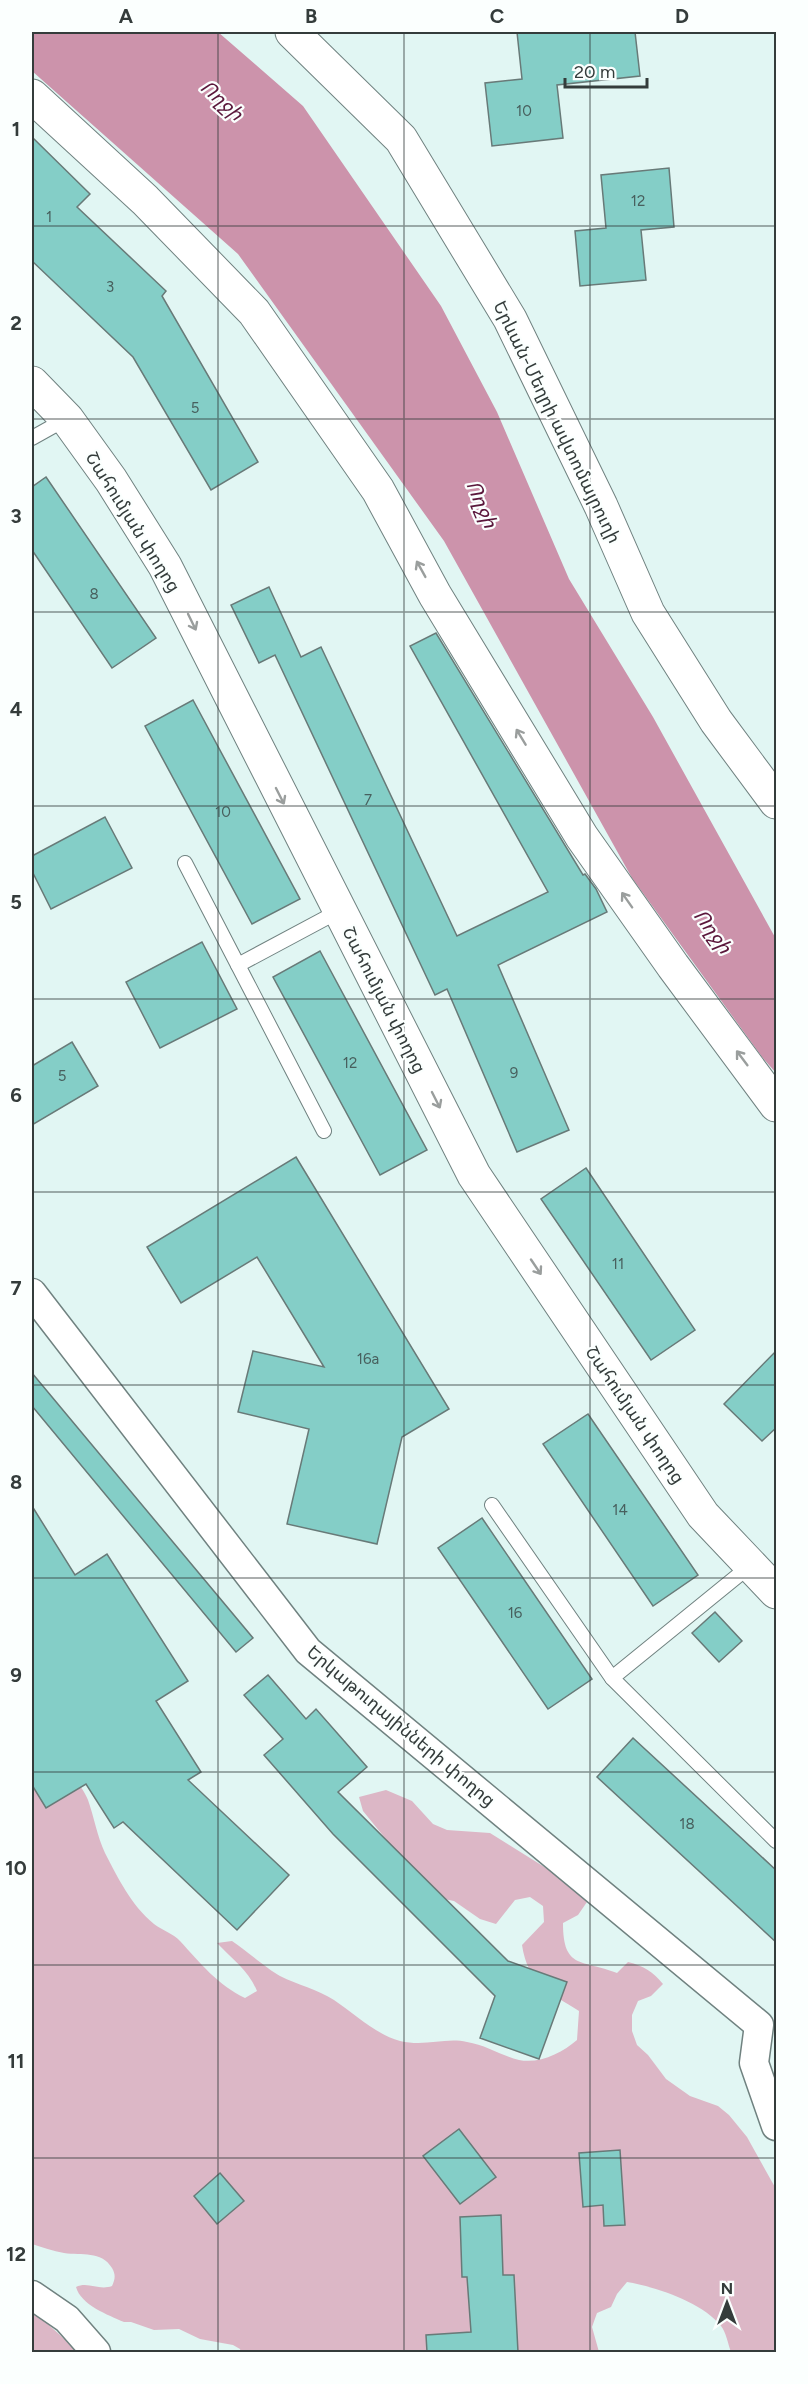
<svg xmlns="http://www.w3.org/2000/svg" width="808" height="2384" font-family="Figtree,'Noto Sans Armenian',sans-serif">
  <rect width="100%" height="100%" fill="#e1f6f3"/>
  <g fill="#dcb7c6">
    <path d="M 32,1735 C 49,1748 80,1780 88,1800 C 94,1817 97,1836 105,1853 C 118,1878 131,1905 154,1924 C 162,1930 174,1934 180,1941 C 200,1963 218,1985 245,1998 L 257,1991 C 249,1971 232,1959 217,1943 L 232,1941 C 247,1951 266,1968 280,1976 C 298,1985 317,1989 334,2000 C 355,2014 375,2034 400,2041 C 426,2047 445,2037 467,2042 C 486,2045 502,2056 519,2060 C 540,2064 562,2053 577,2040 L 579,2011 C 549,1992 528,1984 522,1945 L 544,1922 L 543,1906 L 530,1897 L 515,1900 L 496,1924 L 480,1919 L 454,1901 L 439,1898 L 425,1887 L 363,1811 L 359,1797 L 386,1790 L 412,1801 L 433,1824 L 447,1830 L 490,1833 L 554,1873 L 578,1891 L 587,1902 L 578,1915 L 563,1923 C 563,1970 582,1959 617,1973 L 628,1962 C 644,1966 653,1972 663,1984 L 651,1996 L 638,2001 L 632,2015 L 632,2031 L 637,2045 L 648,2055 L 666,2079 L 690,2096 L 718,2106 L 729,2115 L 747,2137 L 776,2189 L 776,2352 L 731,2352 C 728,2344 726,2332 721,2326 C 702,2302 656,2287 627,2282 L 617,2294 L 611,2307 L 597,2313 L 592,2327 L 599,2352 L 241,2352 L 240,2349 L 233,2345 L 200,2339 L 179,2329 L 154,2330 L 131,2322 L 124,2322 C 108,2315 81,2305 76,2287 C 88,2281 99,2291 112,2286 C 115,2279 116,2275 112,2268 C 101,2250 82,2256 64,2253 C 53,2251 42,2247 32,2244 Z"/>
    <path d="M 32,2310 L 79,2352 L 32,2352 Z"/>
  </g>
  <path fill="#cc93ab" d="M 32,32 L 218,32 L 303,106 L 441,306 L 497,412 L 569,579 L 653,717 L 776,939 L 776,1073 L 762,1057 L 632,878 L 444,541 L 238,254 L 32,71 Z"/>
  <g fill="#84cec7" stroke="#687a78" stroke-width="1.5">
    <path d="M 517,32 L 635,32 L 640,76 L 557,85 L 563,138 L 492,146 L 485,83 L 522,79 Z"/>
    <path d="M 32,137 L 90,194 L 77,207 L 166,291 L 162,296 L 258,462 L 211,490 L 133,357 L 32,261 Z"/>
    <path d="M 669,168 L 674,227 L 641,230 L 646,280 L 580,286 L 575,231 L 606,228 L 601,175 Z"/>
    <path d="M 46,477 L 156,638 L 112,668 L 32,550 L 32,487 Z"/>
    <path d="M 269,587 L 301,657 L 321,647 L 457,936 L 548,892 L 410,646 L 436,633 L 583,875 L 585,874 L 596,889 L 607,912 L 498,965 L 569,1130 L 517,1152 L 447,989 L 435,995 L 275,655 L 259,663 L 231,605 Z"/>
    <path d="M 193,700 L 300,899 L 252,924 L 145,726 Z"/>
    <path d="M 105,817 L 132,868 L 51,909 L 32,871 L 32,856 Z"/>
    <path d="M 202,942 L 237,1009 L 160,1048 L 126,982 Z"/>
    <path d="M 320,951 L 427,1150 L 380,1175 L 273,977 Z"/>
    <path d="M 72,1042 L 98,1086 L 32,1125 L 32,1066 Z"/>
    <path d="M 296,1157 L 449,1409 L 402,1437 L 377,1544 L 287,1524 L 309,1429 L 238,1412 L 253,1351 L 324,1367 L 257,1257 L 181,1303 L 147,1247 Z"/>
    <path d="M 586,1168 L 695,1330 L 651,1360 L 541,1199 Z"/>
    <path d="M 777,1350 L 777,1427 L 762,1441 L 724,1404 Z"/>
    <path d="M 32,1373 L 253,1638 L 236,1652 L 32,1406 Z"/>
    <path d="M 588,1414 L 698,1575 L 653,1606 L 543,1444 Z"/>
    <path d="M 32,1506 L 75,1575 L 107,1554 L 188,1681 L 156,1701 L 201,1772 L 188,1780 L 289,1875 L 237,1930 L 123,1822 L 114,1828 L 86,1784 L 46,1808 L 32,1785 Z"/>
    <path d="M 482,1518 L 592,1679 L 548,1709 L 438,1548 Z"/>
    <path d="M 715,1612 L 742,1641 L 719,1662 L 692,1633 Z"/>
    <path d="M 268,1675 L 306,1719 L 316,1709 L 367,1767 L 338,1792 L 508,1961 L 567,1982 L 539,2059 L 480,2038 L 495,1996 L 333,1834 L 264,1755 L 283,1739 L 244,1695 Z"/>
    <path d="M 633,1738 L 777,1871 L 777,1943 L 597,1777 Z"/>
    <path d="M 459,2129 L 496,2177 L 460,2204 L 423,2156 Z"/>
    <path d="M 620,2150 L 625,2225 L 604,2226 L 603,2205 L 583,2207 L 579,2153 Z"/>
    <path d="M 220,2173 L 244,2201 L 217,2224 L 194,2196 Z"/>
    <path d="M 501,2215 L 503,2275 L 514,2275 L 518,2352 L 427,2352 L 426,2335 L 471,2332 L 467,2277 L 462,2277 L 460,2217 Z"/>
  </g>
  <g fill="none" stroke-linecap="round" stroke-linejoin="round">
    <defs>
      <g id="lane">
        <path d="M 32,438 L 66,419"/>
        <path d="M 185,863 L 324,1131"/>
        <path d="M 238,965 L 339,911"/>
        <path d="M 492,1505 L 612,1678 L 776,1841"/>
        <path d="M 612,1678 L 751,1565"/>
      </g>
      <g id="street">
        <path d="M 32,1293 L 308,1651 L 759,2025 L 754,2063 L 776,2126"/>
        <path d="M 32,2295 L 67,2319 L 96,2352"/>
      </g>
      <g id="secondary">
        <path d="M 32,96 L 145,200 L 254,312 L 378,490 L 435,595 L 582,837 L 673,966 L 776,1105"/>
        <path d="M 32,383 L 67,419 L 111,480 L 165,566 L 474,1175 L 703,1515 L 776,1592"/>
      </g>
      <path id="highway" d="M 292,32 L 401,139 L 510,319 L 601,506 L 648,613 L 716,721 L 776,802"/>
    </defs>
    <use href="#lane" stroke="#708280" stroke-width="16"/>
    <use href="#street" stroke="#708280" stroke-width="31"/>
    <use href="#secondary" stroke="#708280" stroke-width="35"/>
    <use href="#highway" stroke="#708280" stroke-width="35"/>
    <use href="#lane" stroke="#fff" stroke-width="14"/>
    <use href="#street" stroke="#fff" stroke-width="28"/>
    <use href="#secondary" stroke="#fff" stroke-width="33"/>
    <use href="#highway" stroke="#fff" stroke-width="33"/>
  </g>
  <defs><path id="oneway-shaft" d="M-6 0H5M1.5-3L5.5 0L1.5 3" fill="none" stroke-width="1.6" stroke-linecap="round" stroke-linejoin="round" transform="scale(1.5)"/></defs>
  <g stroke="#9a9e9d">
    <use href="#oneway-shaft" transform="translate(421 569) rotate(-119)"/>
    <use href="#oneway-shaft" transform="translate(192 622) rotate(64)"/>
    <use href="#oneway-shaft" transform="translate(521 737) rotate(-121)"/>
    <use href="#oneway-shaft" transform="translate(280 796) rotate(63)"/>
    <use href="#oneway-shaft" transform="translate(627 900) rotate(-125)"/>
    <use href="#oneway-shaft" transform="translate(742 1058) rotate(-127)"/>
    <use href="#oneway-shaft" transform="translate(436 1100) rotate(63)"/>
    <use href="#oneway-shaft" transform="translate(536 1267) rotate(56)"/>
  </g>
  <path fill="none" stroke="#343c3b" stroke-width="1.5" stroke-opacity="0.55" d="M 218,32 L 218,2352M 404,32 L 404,2352M 590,32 L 590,2352M 32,226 L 776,226M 32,419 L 776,419M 32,612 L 776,612M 32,806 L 776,806M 32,999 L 776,999M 32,1192 L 776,1192M 32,1385 L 776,1385M 32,1578 L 776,1578M 32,1772 L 776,1772M 32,1965 L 776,1965M 32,2158 L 776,2158"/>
  <g text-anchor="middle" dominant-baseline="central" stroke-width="4.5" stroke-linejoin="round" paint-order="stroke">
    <g font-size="15" fill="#48605e">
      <text x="524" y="111">10</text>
      <text x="638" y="201">12</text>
      <text x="49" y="217">1</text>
      <text x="110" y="287">3</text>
      <text x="195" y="408">5</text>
      <text x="94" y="594">8</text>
      <text x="368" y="800">7</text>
      <text x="223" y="812">10</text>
      <text x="350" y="1063">12</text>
      <text x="514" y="1073">9</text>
      <text x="62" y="1076">5</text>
      <text x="618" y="1264">11</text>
      <text x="368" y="1359">16a</text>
      <text x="620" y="1510">14</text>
      <text x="515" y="1613">16</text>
      <text x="687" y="1824">18</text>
    </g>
    <g font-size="18" fill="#343c3b" stroke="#fbfffe">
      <text transform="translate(557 422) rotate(64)">Երևան-Մեղրի ավտոմայրուղի</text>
      <text transform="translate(133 522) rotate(58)">Շահումյան փողոց</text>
      <text transform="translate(384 1000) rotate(63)">Շահումյան փողոց</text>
      <text transform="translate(635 1415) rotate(56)">Շահումյան փողոց</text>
      <text transform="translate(401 1726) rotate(40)">Երկաթուղայինների փողոց</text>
    </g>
    <g font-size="20" font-style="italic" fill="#5a173b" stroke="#fbfffe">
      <text transform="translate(222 100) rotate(42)">Ողջի</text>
      <text transform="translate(482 504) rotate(67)">Ողջի</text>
      <text transform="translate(713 931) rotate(54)">Ողջի</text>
    </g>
  </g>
  <rect width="808" height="2384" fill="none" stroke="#fbfffe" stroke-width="66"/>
  <g transform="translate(727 2303)" stroke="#fbfffe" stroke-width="4.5" paint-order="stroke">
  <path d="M0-4.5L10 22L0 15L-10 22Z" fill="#343c3b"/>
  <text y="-9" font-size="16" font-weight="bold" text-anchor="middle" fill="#343c3b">N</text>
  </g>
  <path d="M565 78v9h82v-9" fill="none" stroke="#343c3b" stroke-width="3"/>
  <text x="574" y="78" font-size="18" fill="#343c3b" stroke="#fbfffe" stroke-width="4.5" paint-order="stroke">20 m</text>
  <rect x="33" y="33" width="742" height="2318" fill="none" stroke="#343c3b" stroke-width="2"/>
  <g font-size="20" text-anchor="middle" font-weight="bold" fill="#343c3b">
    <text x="126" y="23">A</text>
    <text x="311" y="23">B</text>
    <text x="497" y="23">C</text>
    <text x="682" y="23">D</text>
    <text x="16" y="136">1</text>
    <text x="16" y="330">2</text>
    <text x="16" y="523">3</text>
    <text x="16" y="716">4</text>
    <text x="16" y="909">5</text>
    <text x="16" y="1102">6</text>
    <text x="16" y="1295">7</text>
    <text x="16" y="1489">8</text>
    <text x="16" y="1682">9</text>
    <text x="16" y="1875">10</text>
    <text x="16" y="2068">11</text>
    <text x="16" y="2261">12</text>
  </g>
</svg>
